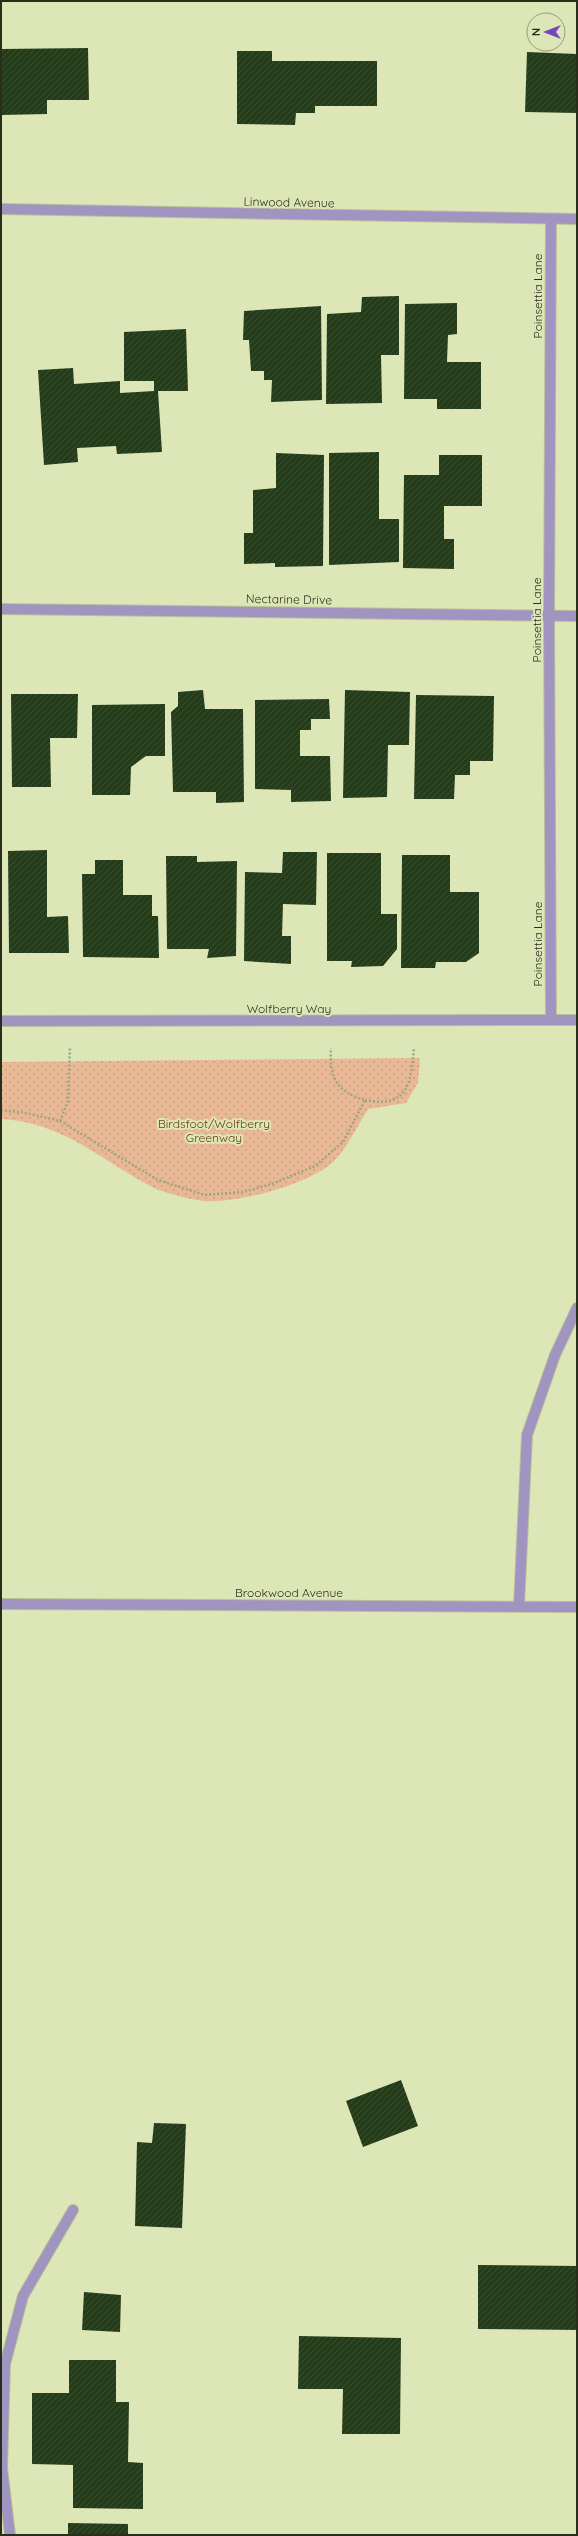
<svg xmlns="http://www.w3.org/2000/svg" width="578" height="2536" font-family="Quicksand,sans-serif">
  <defs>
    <pattern id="park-dots" width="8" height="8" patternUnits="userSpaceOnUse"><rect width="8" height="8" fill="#e9b996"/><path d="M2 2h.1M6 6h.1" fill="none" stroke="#c89f81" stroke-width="1.8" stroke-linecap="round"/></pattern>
    <pattern id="building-hatch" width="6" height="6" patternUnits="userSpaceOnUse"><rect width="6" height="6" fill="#243c1a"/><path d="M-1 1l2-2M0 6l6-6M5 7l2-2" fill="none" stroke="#3b5032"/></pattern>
  </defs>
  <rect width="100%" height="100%" fill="#dde6b7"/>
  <path fill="url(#park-dots)" d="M 420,1058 L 418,1083 L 406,1103 L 368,1109 C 358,1125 349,1144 337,1158 C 316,1183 237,1204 204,1201 C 192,1200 165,1193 154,1188 C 102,1161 63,1122 1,1119 L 1,1062 Z"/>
  <g fill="url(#building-hatch)">
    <path d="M 88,48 L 89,100 L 47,100 L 47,114 L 1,115 L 1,49 Z"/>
    <path d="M 237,51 L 272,51 L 272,61 L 377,61 L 377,106 L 315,106 L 315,113 L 296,113 L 295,125 L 237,124 Z"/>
    <path d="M 527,52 L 577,54 L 577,113 L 525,112 Z"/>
    <path d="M 399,296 L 399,355 L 381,355 L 382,403 L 326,404 L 327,314 L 361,312 L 362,297 Z"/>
    <path d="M 457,303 L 457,334 L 448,335 L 447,362 L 481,362 L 481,409 L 437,409 L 437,399 L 404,399 L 405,304 Z"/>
    <path d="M 321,306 L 322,400 L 271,402 L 272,380 L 264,380 L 264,371 L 251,371 L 249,340 L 243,340 L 244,311 Z"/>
    <path d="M 186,329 L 188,391 L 158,391 L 162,452 L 117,454 L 116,446 L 77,448 L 78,462 L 44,465 L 38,370 L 73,368 L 74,384 L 120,381 L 120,393 L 154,391 L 154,381 L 124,381 L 124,332 Z"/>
    <path d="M 379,452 L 379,519 L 399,519 L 399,562 L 329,565 L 329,453 Z"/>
    <path d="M 276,453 L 324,455 L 323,566 L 275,567 L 275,563 L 244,564 L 244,533 L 253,533 L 253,490 L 276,488 Z"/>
    <path d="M 439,455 L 482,455 L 482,506 L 444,506 L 444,539 L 454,539 L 454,569 L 403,568 L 404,475 L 439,475 Z"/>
    <path d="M 203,690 L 205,709 L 243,709 L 244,802 L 216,803 L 216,792 L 173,792 L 171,712 L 178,706 L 178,692 Z"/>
    <path d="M 345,690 L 410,692 L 409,745 L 388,745 L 387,797 L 343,798 Z"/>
    <path d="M 11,694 L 78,694 L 77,738 L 50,738 L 51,787 L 12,787 Z"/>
    <path d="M 416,695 L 494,696 L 493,761 L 470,761 L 470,775 L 455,775 L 454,799 L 414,799 Z"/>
    <path d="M 329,699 L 330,719 L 311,719 L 311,730 L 300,730 L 300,756 L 330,756 L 331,801 L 291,802 L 291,790 L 255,789 L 255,700 Z"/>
    <path d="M 165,704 L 165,756 L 146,756 L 131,767 L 130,795 L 92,795 L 92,705 Z"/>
    <path d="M 47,850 L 47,917 L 68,916 L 69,953 L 9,953 L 8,851 Z"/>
    <path d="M 283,852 L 317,852 L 316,905 L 283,904 L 282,936 L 291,936 L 291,964 L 244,961 L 245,872 L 282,873 Z"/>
    <path d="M 327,853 L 381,853 L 381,914 L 397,914 L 397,949 L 383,966 L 351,967 L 352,961 L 327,961 Z"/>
    <path d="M 402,855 L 450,855 L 450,892 L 479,892 L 479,953 L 466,962 L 436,962 L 435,968 L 401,968 Z"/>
    <path d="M 166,856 L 197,856 L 197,862 L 237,861 L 236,956 L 207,958 L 209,949 L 167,949 Z"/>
    <path d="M 95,860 L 123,860 L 123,895 L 152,895 L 152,916 L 158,916 L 159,958 L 83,957 L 82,874 L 95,874 Z"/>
    <path d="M 401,2080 L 418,2126 L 363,2147 L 346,2101 Z"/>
    <path d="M 154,2123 L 186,2124 L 182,2228 L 135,2226 L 137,2142 L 152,2143 Z"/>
    <path d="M 478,2265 L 577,2266 L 577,2330 L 478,2329 Z"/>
    <path d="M 84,2292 L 121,2295 L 120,2332 L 82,2330 Z"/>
    <path d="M 299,2336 L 401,2338 L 400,2434 L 342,2434 L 343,2389 L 298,2389 Z"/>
    <path d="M 69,2360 L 116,2360 L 116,2402 L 129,2402 L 128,2462 L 143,2463 L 143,2509 L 73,2508 L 73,2465 L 32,2464 L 32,2393 L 69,2393 Z"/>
    <path d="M 68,2523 L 128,2524 L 128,2535 L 68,2535 Z"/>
  </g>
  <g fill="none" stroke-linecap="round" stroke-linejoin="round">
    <defs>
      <g id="minor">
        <path d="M 1,209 L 577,219"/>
        <path d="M 551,219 L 549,616 L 551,1020"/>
        <path d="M 1,609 L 577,616"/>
        <path d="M 1,1021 L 577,1020"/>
        <path d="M 1,1604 L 577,1607"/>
        <path d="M 519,1606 L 527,1435 L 555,1355 L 577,1308"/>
        <path d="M 10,2535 L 2,2468 L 5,2364 L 23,2296 L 73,2210"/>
      </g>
    </defs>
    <use href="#minor" stroke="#b9c198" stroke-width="12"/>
    <g stroke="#9ea581" stroke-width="2.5" stroke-dasharray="2 2" stroke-linecap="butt">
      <path d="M 365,1100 C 409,1109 411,1082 414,1047"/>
      <path d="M 1,1110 L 26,1113 L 60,1121 L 158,1180 L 205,1195 L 242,1192 L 272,1184 L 315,1166 L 343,1142 L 365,1100 C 336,1092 329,1077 331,1048"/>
      <path d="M 60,1121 L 68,1101 L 70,1047"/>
    </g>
    <use href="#minor" stroke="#a094c0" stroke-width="10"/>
  </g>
  <g text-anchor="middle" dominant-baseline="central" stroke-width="4" stroke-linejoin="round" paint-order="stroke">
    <g font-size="12" fill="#292d1b" stroke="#dde6b7">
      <text transform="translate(289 202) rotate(1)">Linwood Avenue</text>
      <text transform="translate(537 296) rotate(-90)">Poinsettia Lane</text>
      <text transform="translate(289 599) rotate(1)">Nectarine Drive</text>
      <text transform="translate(536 620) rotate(-90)">Poinsettia Lane</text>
      <text transform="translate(537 944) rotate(-90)">Poinsettia Lane</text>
      <text x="289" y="1008">Wolfberry Way</text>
      <text x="289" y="1592">Brookwood Avenue</text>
    </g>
    <g font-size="12" fill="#6a380a" stroke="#dde6b7">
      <text x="214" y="1123">Birdsfoot/Wolfberry<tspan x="214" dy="14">Greenway</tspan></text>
    </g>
  </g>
  <rect width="578" height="2536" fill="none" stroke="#292d1b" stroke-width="4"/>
  <g transform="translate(546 32) rotate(270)"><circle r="19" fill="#dde6b7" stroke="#959c79"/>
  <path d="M0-3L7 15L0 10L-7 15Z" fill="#7346be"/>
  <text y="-6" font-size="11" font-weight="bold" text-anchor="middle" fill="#292d1b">N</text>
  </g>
</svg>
